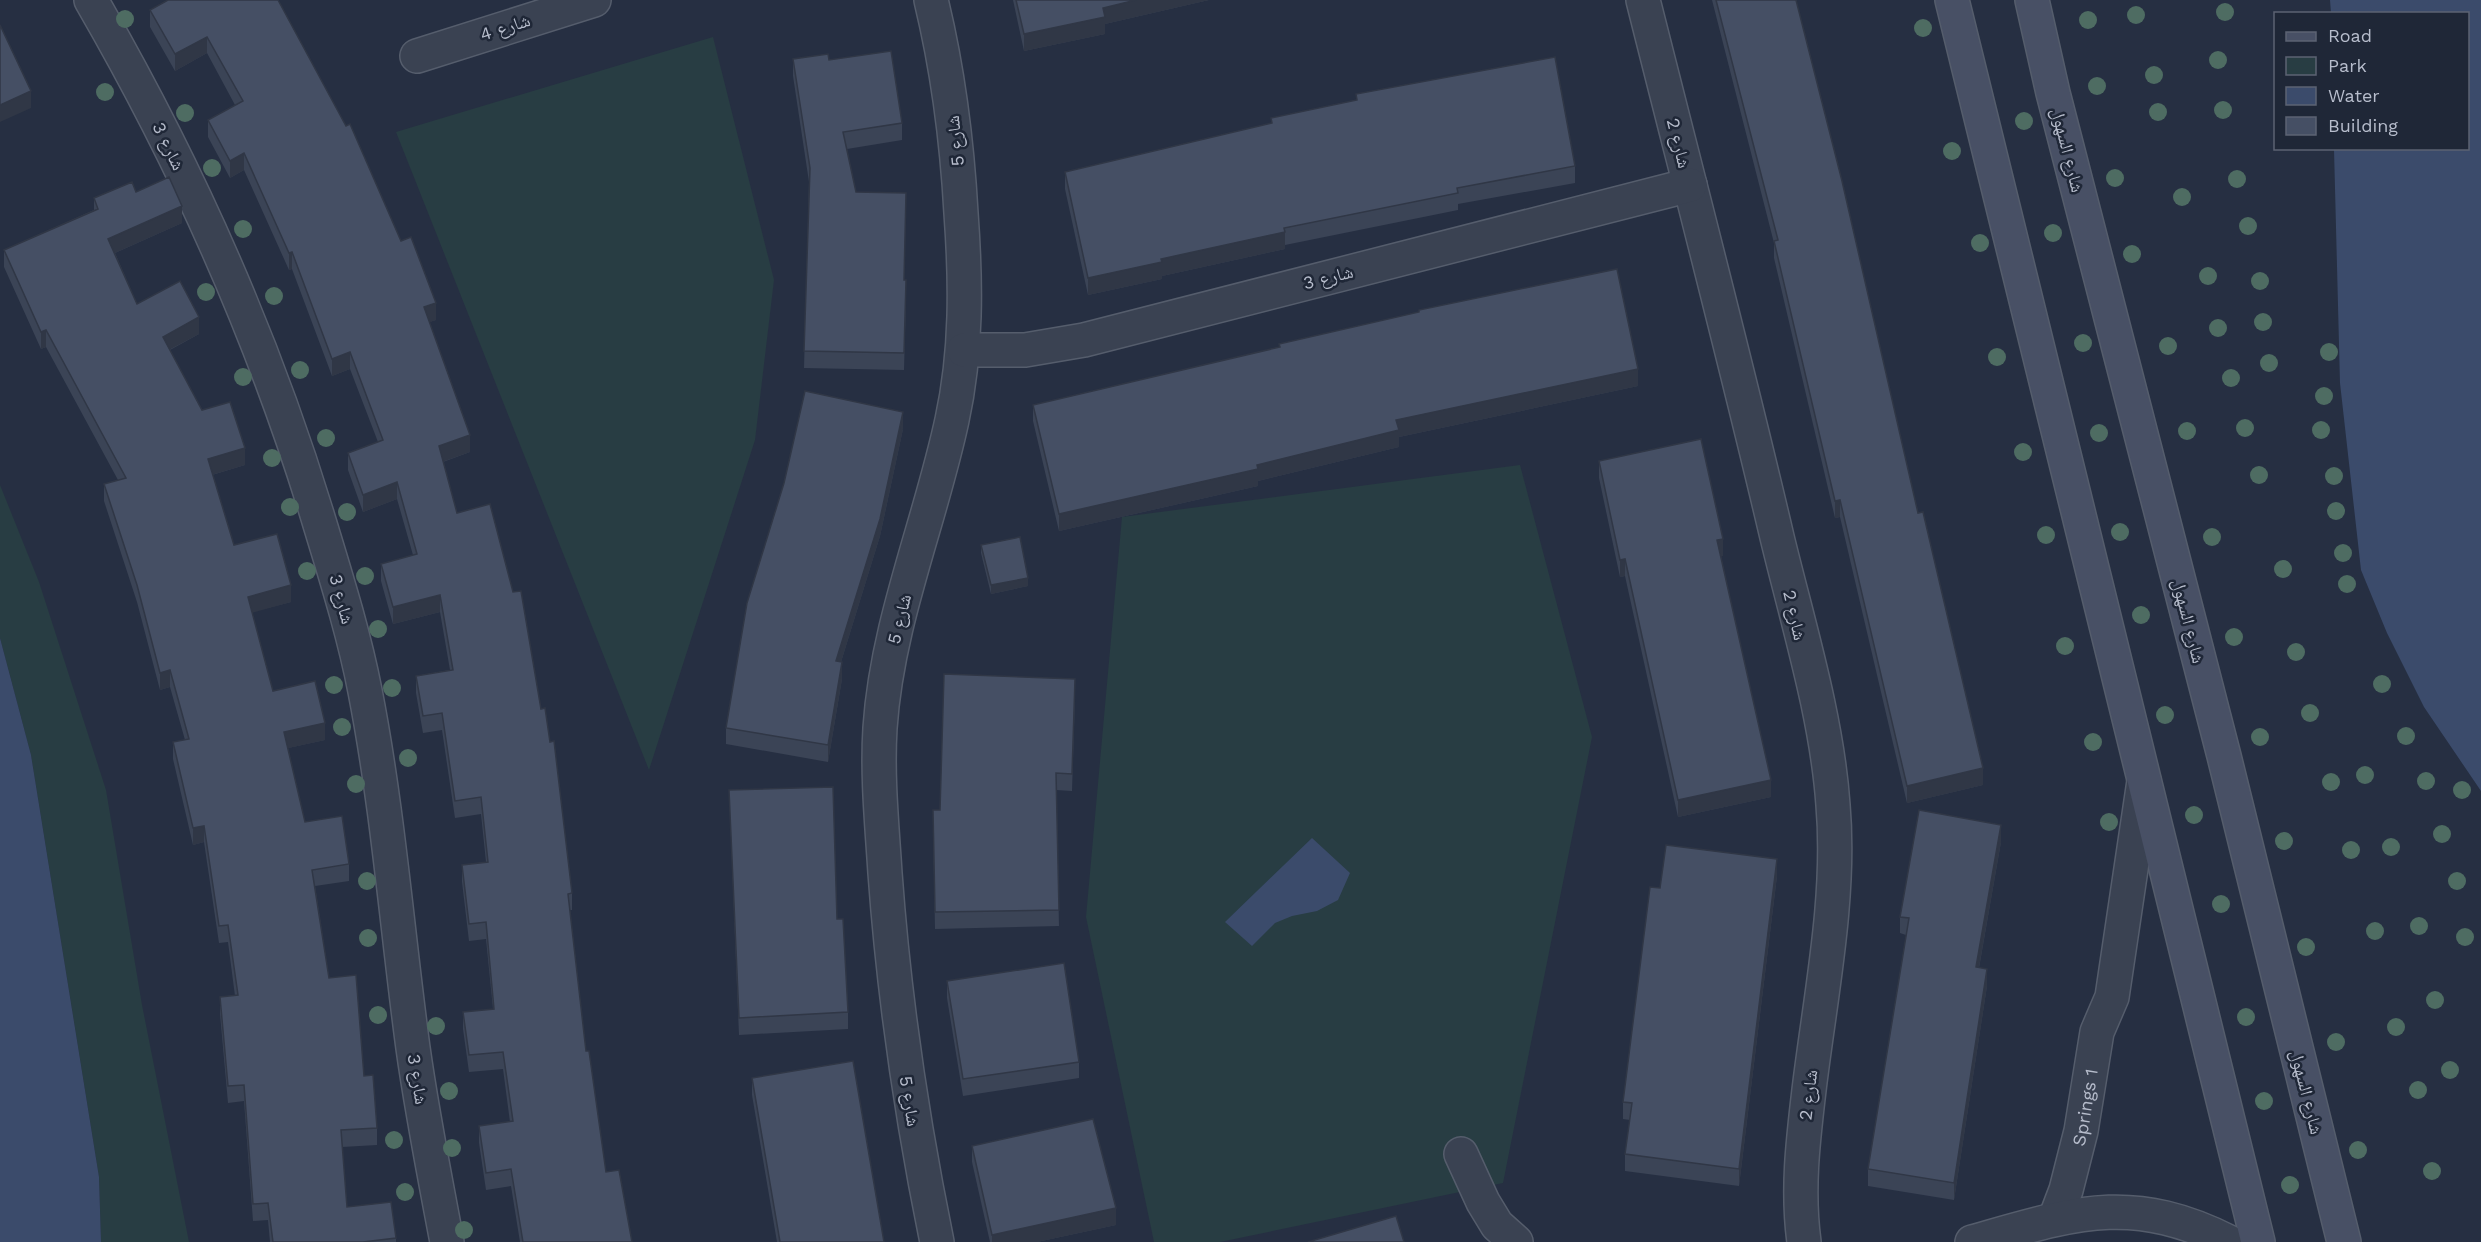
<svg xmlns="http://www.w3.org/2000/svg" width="2481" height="1242" font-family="'Work Sans','Noto Naskh Arabic',sans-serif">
  <rect width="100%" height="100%" fill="#262f42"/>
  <g fill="#283d43">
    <path d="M 713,37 L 774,280 L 755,440 L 649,770 L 396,132 Z"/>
    <path d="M 1520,465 L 1592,737 L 1503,1183 L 1220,1242 L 1154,1242 L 1086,917 L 1122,517 Z"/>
    <path d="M 0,485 L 39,582 L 106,790 L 142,1005 L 189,1242 L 101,1242 L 99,1177 L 31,755 L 0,638 Z"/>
  </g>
  <g fill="#3b4b6b">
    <path d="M 2330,0 L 2481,0 L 2481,791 L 2424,707 L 2387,633 L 2361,570 L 2340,383 L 2334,149 L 2468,148 L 2468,14 L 2331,13 Z"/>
    <path d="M 0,638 L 31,755 L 99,1177 L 101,1242 L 0,1242 Z"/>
    <path d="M 1312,838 L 1350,873 L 1338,900 L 1317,911 L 1292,916 L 1275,923 L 1252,946 L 1225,922 Z"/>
  </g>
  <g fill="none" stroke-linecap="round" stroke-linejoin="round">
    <defs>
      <g id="minor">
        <path d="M 91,0 C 186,164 264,339 319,521 C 336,577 354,634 365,691 C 388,809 397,929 413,1048 C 422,1113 435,1178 447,1242"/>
        <path d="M 931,0 C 948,70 957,141 961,213 C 966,282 967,351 952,420 C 930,523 887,622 880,728 C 877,776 882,825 885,873 C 894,998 912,1120 937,1242"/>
        <path d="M 1643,0 C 1688,179 1735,358 1777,537 C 1798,624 1827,717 1833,805 C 1841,898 1820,998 1809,1090 C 1803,1141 1797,1190 1804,1242"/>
        <path d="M 417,56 L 594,0"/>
        <path d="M 964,350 L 1025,350 L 1084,340 L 1690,185"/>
        <path d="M 1461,1154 L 1483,1202 L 1497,1225 L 1516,1242"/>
        <path id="s1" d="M 2055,1219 L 2066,1190 L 2081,1131 L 2097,1032 L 2112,997 L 2144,781"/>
        <path d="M 1972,1242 C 2072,1214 2130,1192 2229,1242"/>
      </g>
      <g id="secondary">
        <path d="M 1952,0 L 2258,1242"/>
        <path d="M 2032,0 L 2053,93 L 2224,756 L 2344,1242"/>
      </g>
    </defs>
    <use href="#minor" stroke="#555d6c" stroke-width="36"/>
    <use href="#secondary" stroke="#555d6c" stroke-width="36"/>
    <use href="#minor" stroke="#3a4252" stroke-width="33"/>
    <use href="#secondary" stroke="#485065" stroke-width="33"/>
  </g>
  <g fill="#4e6c62">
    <circle cx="2225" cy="12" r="9"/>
    <circle cx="2136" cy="15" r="9"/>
    <circle cx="125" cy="19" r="9"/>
    <circle cx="2088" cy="20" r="9"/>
    <circle cx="1923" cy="28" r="9"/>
    <circle cx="2218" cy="60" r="9"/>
    <circle cx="2154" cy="75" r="9"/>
    <circle cx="2097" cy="86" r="9"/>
    <circle cx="105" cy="92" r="9"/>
    <circle cx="2223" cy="110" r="9"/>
    <circle cx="2158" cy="112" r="9"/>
    <circle cx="185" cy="113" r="9"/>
    <circle cx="2024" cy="121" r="9"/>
    <circle cx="1952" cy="151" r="9"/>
    <circle cx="212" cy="168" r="9"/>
    <circle cx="2115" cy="178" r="9"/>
    <circle cx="2237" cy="179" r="9"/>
    <circle cx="2182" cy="197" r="9"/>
    <circle cx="2248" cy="226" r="9"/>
    <circle cx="243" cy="229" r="9"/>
    <circle cx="2053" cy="233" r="9"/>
    <circle cx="1980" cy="243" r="9"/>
    <circle cx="2132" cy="254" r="9"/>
    <circle cx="2208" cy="276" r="9"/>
    <circle cx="2260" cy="281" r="9"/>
    <circle cx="206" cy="292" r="9"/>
    <circle cx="274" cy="296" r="9"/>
    <circle cx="2263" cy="322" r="9"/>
    <circle cx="2218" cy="328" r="9"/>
    <circle cx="2083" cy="343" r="9"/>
    <circle cx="2168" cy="346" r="9"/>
    <circle cx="2329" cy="352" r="9"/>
    <circle cx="1997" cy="357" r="9"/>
    <circle cx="2269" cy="363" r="9"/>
    <circle cx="300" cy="370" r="9"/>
    <circle cx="243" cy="377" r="9"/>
    <circle cx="2231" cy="378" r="9"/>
    <circle cx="2324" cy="396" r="9"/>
    <circle cx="2245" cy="428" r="9"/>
    <circle cx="2321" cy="430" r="9"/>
    <circle cx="2187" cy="431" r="9"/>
    <circle cx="2099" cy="433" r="9"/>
    <circle cx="326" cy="438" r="9"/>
    <circle cx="2023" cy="452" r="9"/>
    <circle cx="272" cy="458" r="9"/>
    <circle cx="2259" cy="475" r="9"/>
    <circle cx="2334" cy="476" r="9"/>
    <circle cx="290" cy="507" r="9"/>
    <circle cx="2336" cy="511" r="9"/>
    <circle cx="347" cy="512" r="9"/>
    <circle cx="2120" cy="532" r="9"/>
    <circle cx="2046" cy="535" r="9"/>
    <circle cx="2212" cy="537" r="9"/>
    <circle cx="2343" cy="553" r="9"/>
    <circle cx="2283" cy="569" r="9"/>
    <circle cx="307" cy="571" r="9"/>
    <circle cx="365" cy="576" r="9"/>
    <circle cx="2347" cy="584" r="9"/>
    <circle cx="2141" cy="615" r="9"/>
    <circle cx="378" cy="629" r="9"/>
    <circle cx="2234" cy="637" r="9"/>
    <circle cx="2065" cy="646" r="9"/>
    <circle cx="2296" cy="652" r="9"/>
    <circle cx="2382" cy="684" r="9"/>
    <circle cx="334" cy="685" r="9"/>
    <circle cx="392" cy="688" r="9"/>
    <circle cx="2310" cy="713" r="9"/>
    <circle cx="2165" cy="715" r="9"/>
    <circle cx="342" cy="727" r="9"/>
    <circle cx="2406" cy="736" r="9"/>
    <circle cx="2260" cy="737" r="9"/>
    <circle cx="2093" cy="742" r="9"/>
    <circle cx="408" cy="758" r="9"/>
    <circle cx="2365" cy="775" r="9"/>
    <circle cx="2426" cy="781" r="9"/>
    <circle cx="2331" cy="782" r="9"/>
    <circle cx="356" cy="784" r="9"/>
    <circle cx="2462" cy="790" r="9"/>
    <circle cx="2194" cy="815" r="9"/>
    <circle cx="2109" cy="822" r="9"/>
    <circle cx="2442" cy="834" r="9"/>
    <circle cx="2284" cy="841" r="9"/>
    <circle cx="2391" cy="847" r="9"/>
    <circle cx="2351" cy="850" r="9"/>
    <circle cx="367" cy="881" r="9"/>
    <circle cx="2457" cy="881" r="9"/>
    <circle cx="2221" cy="904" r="9"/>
    <circle cx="2419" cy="926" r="9"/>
    <circle cx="2375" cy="931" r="9"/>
    <circle cx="2465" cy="937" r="9"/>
    <circle cx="368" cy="938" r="9"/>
    <circle cx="2306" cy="947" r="9"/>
    <circle cx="2435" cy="1000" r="9"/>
    <circle cx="378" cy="1015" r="9"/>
    <circle cx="2246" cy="1017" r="9"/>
    <circle cx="436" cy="1026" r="9"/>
    <circle cx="2396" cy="1027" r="9"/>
    <circle cx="2336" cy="1042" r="9"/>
    <circle cx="2450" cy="1070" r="9"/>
    <circle cx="2418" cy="1090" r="9"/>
    <circle cx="449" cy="1091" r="9"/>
    <circle cx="2264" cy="1101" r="9"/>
    <circle cx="394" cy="1140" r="9"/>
    <circle cx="452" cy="1148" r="9"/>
    <circle cx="2358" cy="1150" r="9"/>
    <circle cx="2432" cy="1171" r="9"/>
    <circle cx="2290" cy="1185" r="9"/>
    <circle cx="405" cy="1192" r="9"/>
    <circle cx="464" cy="1230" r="9"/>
  </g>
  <g fill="#3b4456">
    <path d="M 278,0 L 436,320 L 429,322 L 470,452 L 443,462 L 457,513 L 572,893 L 572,910 L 570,910 L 586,1051 L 606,1172 L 632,1242 L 520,1242 L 511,1186 L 486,1190 L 479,1143 L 479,1126 L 510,1122 L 503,1069 L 469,1072 L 463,1029 L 463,1012 L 493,1009 L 486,939 L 469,941 L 462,882 L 462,865 L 486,862 L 481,814 L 455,818 L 442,730 L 423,733 L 416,693 L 416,676 L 450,670 L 440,612 L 393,624 L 381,581 L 381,564 L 413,555 L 397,499 L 363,512 L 348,470 L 348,453 L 378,442 L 350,369 L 332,376 L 292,269 L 289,270 L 244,170 L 230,178 L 208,137 L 208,120 L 235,105 L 207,53 L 175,71 L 150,27 L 150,10 Z"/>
    <path d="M 1013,0 L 1209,0 L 1105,24 L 1105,34 L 1024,51 Z"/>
    <path d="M 1712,0 L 1796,0 L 1983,785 L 1907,803 L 1840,517 L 1835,518 L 1774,258 L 1774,243 Z"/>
    <path d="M 793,59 L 829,60 L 902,123 L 902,140 L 847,149 L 856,192 L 904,280 L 906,297 L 904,370 L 804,368 L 809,182 L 793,76 Z"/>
    <path d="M 1356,94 L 1575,166 L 1575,183 L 1458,204 L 1458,210 L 1285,245 L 1285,249 L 1162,276 L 1162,279 L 1088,295 L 1065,189 L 1065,172 L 1271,123 L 1271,118 L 1356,100 Z"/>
    <path d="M 136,192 L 182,223 L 115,253 L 137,304 L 199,334 L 170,350 L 202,410 L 245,465 L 212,475 L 234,545 L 291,602 L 252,612 L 273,691 L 325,740 L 288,748 L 305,822 L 349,864 L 349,881 L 315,886 L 329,978 L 364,1076 L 377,1128 L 377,1145 L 342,1147 L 347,1207 L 396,1238 L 396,1242 L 270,1242 L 268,1220 L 253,1221 L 244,1101 L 228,1103 L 220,1014 L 220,997 L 235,996 L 228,942 L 219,943 L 204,842 L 193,845 L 173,759 L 173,742 L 185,740 L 170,687 L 160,690 L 137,602 L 104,501 L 104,484 L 118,480 L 46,347 L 41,349 L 4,267 L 4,250 L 94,210 L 94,198 Z"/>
    <path d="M 1419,310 L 1638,386 L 1399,437 L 1399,447 L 1258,481 L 1258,486 L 1059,531 L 1033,421 L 1033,405 L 1279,347 L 1279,344 L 1419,312 Z"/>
    <path d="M 903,429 L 880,536 L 841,662 L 842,679 L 828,762 L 726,744 L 726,728 Z"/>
    <path d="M 1599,461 L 1723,556 L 1721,556 L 1771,797 L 1678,817 L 1625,576 L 1620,577 L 1599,478 Z"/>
    <path d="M 981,545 L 1028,586 L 991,594 L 981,553 Z"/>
    <path d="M 1075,696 L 1072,791 L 1056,790 L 1059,926 L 935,929 L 933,827 L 940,810 Z"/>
    <path d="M 729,790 L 837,919 L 848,1012 L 848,1029 L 739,1035 Z"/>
    <path d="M 2001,842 L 1979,968 L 1987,986 L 1954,1200 L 1868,1186 L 1868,1169 L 1906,935 L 1900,933 L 1900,917 Z"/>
    <path d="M 1777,876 L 1739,1186 L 1625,1171 L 1625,1154 L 1630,1120 L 1623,1119 L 1623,1102 L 1660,888 Z"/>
    <path d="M 947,981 L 1079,1062 L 1079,1078 L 963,1096 L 947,998 Z"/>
    <path d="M 752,1078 L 884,1242 L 777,1242 L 752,1095 Z"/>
    <path d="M 972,1146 L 1116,1225 L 1037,1242 L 990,1242 L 972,1162 Z"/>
  </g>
  <g fill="#303746">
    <path d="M 1136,0 L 1209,0 L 1105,24 L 1105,34 L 1024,51 L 1024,34 L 1103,8 Z"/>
    <path d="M 207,37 L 207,53 L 175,71 L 175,54 Z"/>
    <path d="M 31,91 L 31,108 L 0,122 L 0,105 Z"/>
    <path d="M 244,153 L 244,170 L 230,178 L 230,161 Z"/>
    <path d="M 182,206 L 182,223 L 108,256 L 108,239 Z"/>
    <path d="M 1285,232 L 1285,249 L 1162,276 L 1162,279 L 1088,295 L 1088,278 L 1161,259 Z"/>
    <path d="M 292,252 L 292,269 L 289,270 L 289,253 Z"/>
    <path d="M 436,303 L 436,320 L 424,324 L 424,307 Z"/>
    <path d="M 199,317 L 199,334 L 163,353 L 163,337 Z"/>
    <path d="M 46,330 L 46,347 L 41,349 L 41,332 Z"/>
    <path d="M 350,352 L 350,369 L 332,376 L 332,359 Z"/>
    <path d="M 1638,369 L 1638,386 L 1399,437 L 1399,447 L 1258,481 L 1258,486 L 1059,531 L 1059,514 L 1257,465 L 1396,420 Z"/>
    <path d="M 903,412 L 903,429 L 880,536 L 836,678 L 836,661 Z"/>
    <path d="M 470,435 L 470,452 L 439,463 L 439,446 Z"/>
    <path d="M 245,448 L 245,465 L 208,476 L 208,459 Z"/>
    <path d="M 397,482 L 397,499 L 363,512 L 363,495 Z"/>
    <path d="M 1840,500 L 1840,517 L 1835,518 L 1835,501 Z"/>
    <path d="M 1723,539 L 1723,556 L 1717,557 L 1717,540 Z"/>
    <path d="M 1625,559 L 1625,576 L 1620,577 L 1620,560 Z"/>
    <path d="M 1028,578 L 1028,586 L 991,594 L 991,585 Z"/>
    <path d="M 291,585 L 291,602 L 248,614 L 248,597 Z"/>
    <path d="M 440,595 L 440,612 L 393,624 L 393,607 Z"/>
    <path d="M 842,662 L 842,679 L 828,762 L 828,745 Z"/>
    <path d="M 170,670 L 170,687 L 160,690 L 160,673 Z"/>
    <path d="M 325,723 L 325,740 L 284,749 L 284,732 Z"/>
    <path d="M 1983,768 L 1983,785 L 1907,803 L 1907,786 Z"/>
    <path d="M 1771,780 L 1771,797 L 1678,817 L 1678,800 Z"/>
    <path d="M 2001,825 L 2001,842 L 1976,984 L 1976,967 Z"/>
    <path d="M 204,826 L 204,842 L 193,845 L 193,828 Z"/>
    <path d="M 1777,859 L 1777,876 L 1739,1186 L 1739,1169 Z"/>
    <path d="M 1987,969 L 1987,986 L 1954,1200 L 1954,1183 Z"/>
    <path d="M 1116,1208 L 1116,1225 L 1037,1242 L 992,1242 L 992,1235 Z"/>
  </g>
  <g fill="#454f64" stroke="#303746" stroke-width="1.5">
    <path d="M 168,0 L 278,0 L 346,126 L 350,124 L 401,241 L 411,237 L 436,303 L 424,307 L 470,435 L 439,446 L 457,513 L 490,504 L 513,592 L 521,591 L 541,709 L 545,708 L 550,742 L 554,741 L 572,893 L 568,894 L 586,1051 L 589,1051 L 606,1172 L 619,1170 L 632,1242 L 523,1242 L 511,1169 L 486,1173 L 479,1126 L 513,1121 L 503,1052 L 469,1055 L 463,1012 L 494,1009 L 486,922 L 469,924 L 462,865 L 488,862 L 481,797 L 455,801 L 442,713 L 423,716 L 416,676 L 453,670 L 440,595 L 393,607 L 381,564 L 417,554 L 397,482 L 363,495 L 348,453 L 383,440 L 350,352 L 332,359 L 292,252 L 289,253 L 244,153 L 230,161 L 208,120 L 243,101 L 207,37 L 175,54 L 150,10 Z"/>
    <path d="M 1016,0 L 1136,0 L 1103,8 L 1105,17 L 1024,34 Z"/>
    <path d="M 1716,0 L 1796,0 L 1842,181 L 1918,513 L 1923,512 L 1983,768 L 1907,786 L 1840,500 L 1835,501 L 1774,241 L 1778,240 Z"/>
    <path d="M 0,25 L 31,91 L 0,105 Z"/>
    <path d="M 891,51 L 902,123 L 843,132 L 856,192 L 906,193 L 904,280 L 906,280 L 904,353 L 804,351 L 810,168 L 793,59 L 828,54 L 829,60 Z"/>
    <path d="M 1555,57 L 1575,166 L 1457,188 L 1458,193 L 1284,228 L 1285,232 L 1161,259 L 1162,262 L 1088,278 L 1065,172 L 1272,123 L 1271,118 L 1357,100 L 1356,94 Z"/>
    <path d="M 169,177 L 182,206 L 108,239 L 137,304 L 180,281 L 199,317 L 163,337 L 202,410 L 230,402 L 245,448 L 208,459 L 234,545 L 277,534 L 291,585 L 248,597 L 273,691 L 315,681 L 325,723 L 284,732 L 305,822 L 342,816 L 349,864 L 312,870 L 329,978 L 356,975 L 364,1076 L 373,1075 L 377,1128 L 341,1130 L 347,1207 L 391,1202 L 396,1238 L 363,1242 L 273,1242 L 268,1203 L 253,1204 L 244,1085 L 228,1086 L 220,997 L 238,995 L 228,925 L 219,926 L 204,826 L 193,828 L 173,742 L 189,739 L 170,670 L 160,673 L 137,585 L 104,484 L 126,478 L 46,330 L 41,332 L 4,250 L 98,209 L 94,198 L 132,182 L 136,192 Z"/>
    <path d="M 1617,269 L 1638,369 L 1396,420 L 1399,430 L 1257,465 L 1258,469 L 1059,514 L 1033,405 L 1280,347 L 1279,344 L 1419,312 L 1419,310 Z"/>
    <path d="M 805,391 L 903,412 L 880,519 L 836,661 L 842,662 L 828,745 L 726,728 L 747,603 L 784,483 Z"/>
    <path d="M 1701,439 L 1723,539 L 1717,540 L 1771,780 L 1678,800 L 1625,559 L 1620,560 L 1599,461 Z"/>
    <path d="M 1020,537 L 1028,578 L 991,585 L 981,545 Z"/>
    <path d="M 944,674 L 1075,679 L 1072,774 L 1056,773 L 1059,910 L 935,912 L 933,810 L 940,810 Z"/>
    <path d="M 833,787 L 837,919 L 843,919 L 848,1012 L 739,1018 L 729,790 Z"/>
    <path d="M 1919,810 L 2001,825 L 1976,967 L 1987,969 L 1954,1183 L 1868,1169 L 1909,918 L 1900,917 Z"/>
    <path d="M 1666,845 L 1777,859 L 1739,1169 L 1625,1154 L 1632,1103 L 1623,1102 L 1650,887 L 1660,888 Z"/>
    <path d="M 1064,963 L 1079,1062 L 963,1079 L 947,981 Z"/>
    <path d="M 853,1061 L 884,1242 L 780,1242 L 752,1078 Z"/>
    <path d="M 1093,1119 L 1116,1208 L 992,1235 L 972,1146 Z"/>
    <path d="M 1396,1216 L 1404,1242 L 1308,1242 Z"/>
  </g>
  <g text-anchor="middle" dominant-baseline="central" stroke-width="5" stroke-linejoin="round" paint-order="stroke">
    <g font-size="18" fill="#b7bdcc" stroke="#1f2737">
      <text transform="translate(505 27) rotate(-18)">شارع 4</text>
      <text transform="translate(955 141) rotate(-96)">شارع 5</text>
      <text transform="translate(1679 143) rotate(76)">شارع 2</text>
      <text transform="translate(169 146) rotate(64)">شارع 3</text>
      <text transform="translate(2068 150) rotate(76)">شارع السهول</text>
      <text transform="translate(1328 277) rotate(-14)">شارع 3</text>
      <text transform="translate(342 599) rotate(75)">شارع 3</text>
      <text transform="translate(1795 615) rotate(77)">شارع 2</text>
      <text transform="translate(899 619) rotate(-76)">شارع 5</text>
      <text transform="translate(2189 621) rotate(76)">شارع السهول</text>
      <text transform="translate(418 1079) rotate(81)">شارع 3</text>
      <text transform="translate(2307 1092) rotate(76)">شارع السهول</text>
      <text transform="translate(1808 1095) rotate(-83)">شارع 2</text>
      <text transform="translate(910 1101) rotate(81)">شارع 5</text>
      <text stroke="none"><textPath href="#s1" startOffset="116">Springs 1</textPath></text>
    </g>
  </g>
  <rect x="2274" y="12" width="195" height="138" fill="#1f2737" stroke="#5c6373" stroke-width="1.5"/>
  <rect x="2286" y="32" width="30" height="9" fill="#485065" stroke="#5c6373" stroke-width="1.5"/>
  <text x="2328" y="42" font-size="18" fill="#b7bdcc">Road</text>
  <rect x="2286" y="57" width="30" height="18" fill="#283d43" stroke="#5c6373" stroke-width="1.5"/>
  <text x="2328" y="72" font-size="18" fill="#b7bdcc">Park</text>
  <rect x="2286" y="87" width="30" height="18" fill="#3b4b6b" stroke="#5c6373" stroke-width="1.5"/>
  <text x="2328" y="102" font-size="18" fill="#b7bdcc">Water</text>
  <rect x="2286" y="117" width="30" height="18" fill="#454f64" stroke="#5c6373" stroke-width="1.5"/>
  <text x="2328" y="132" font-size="18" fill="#b7bdcc">Building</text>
</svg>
